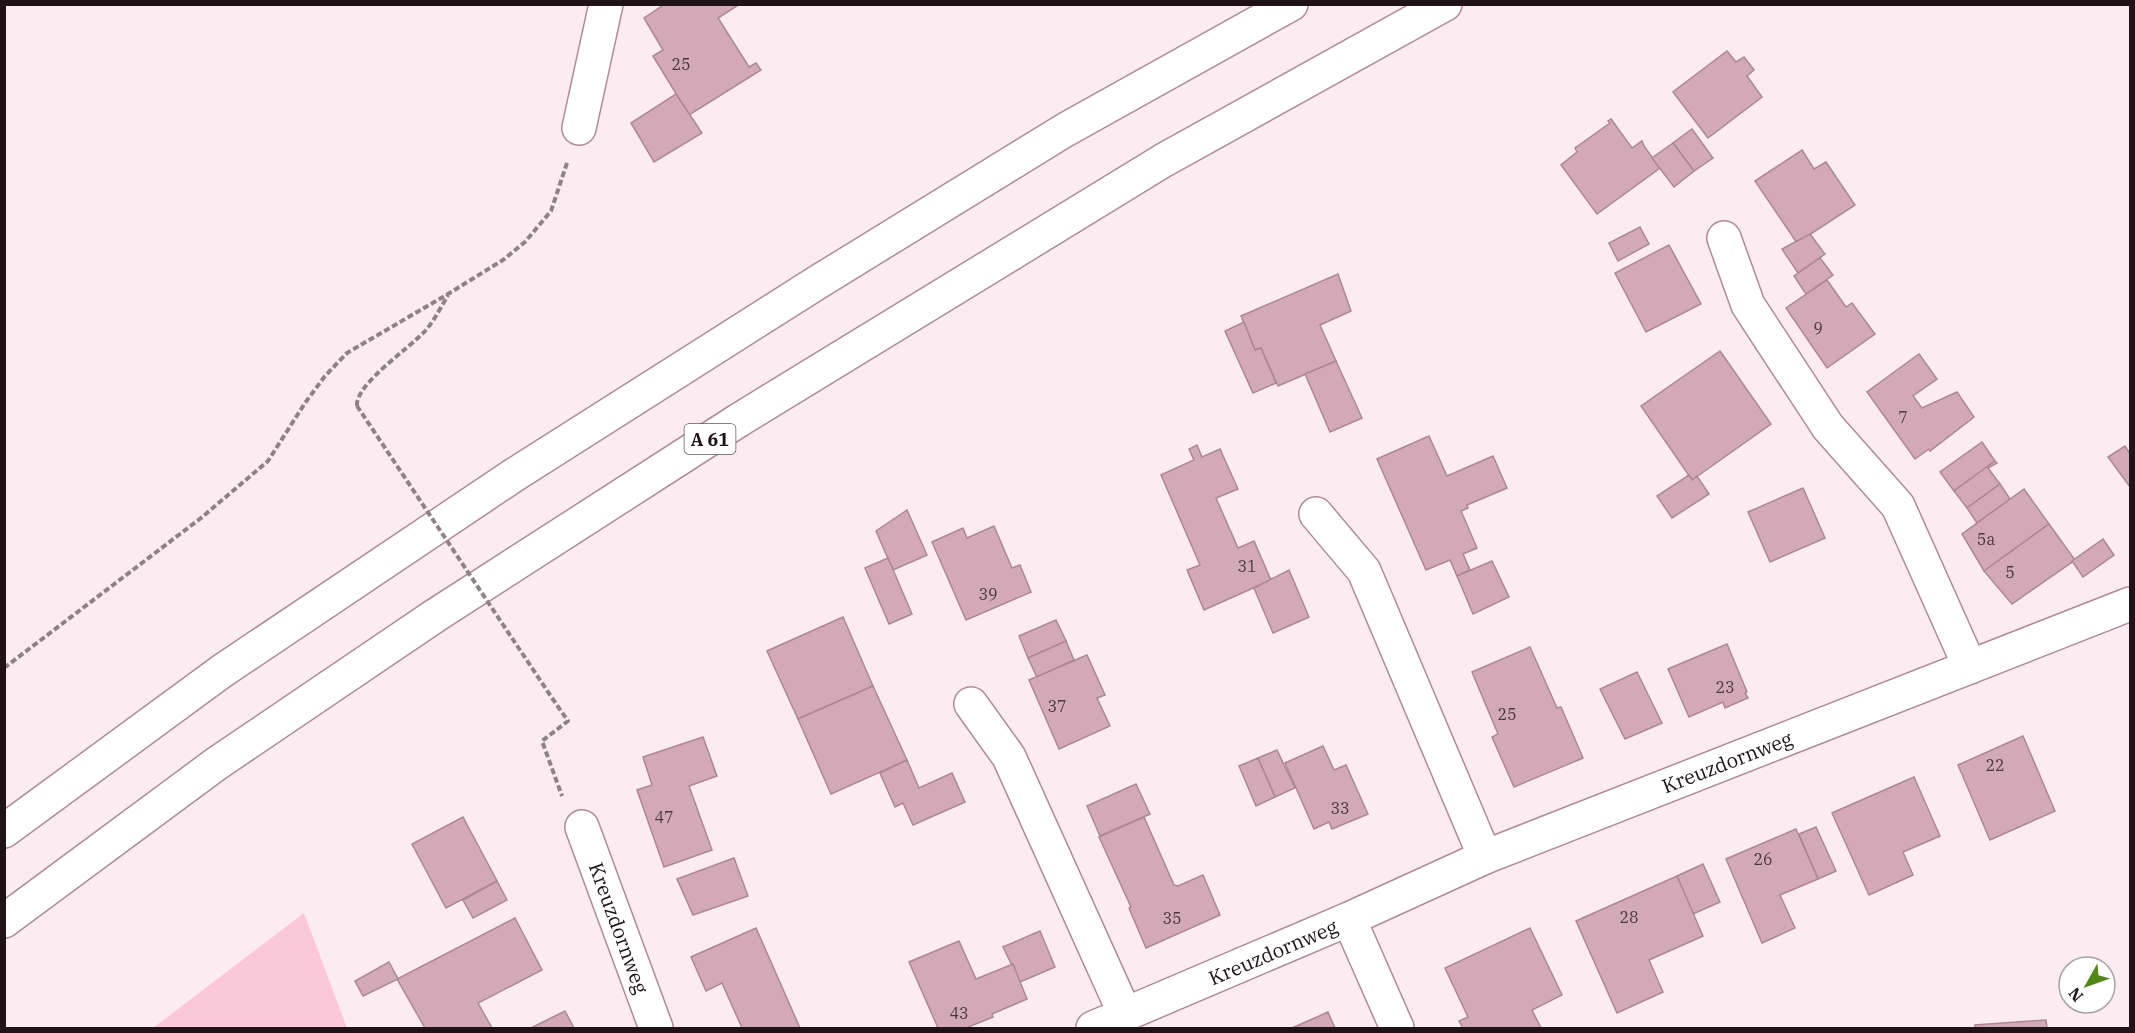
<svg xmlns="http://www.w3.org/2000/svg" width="2135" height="1033" font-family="'IBM Plex Serif',serif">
  <rect width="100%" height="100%" fill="#fcebf1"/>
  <path fill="#fdc7da" d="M 304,913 L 347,1028 L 153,1028 Z"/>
  <g fill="#d2aab7" stroke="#ad8794" stroke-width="1.5">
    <path d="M 665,4 L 740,4 L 718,18 L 749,67 L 756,63 L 761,70 L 689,115 L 653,56 L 663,50 L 644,18 Z"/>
    <path d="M 1727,51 L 1736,62 L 1744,57 L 1754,70 L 1747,76 L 1762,97 L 1708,138 L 1673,92 Z"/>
    <path d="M 676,94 L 702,133 L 654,162 L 631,123 Z"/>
    <path d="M 1611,119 L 1632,148 L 1642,141 L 1644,146 L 1660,168 L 1597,214 L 1561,165 L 1577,152 L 1575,148 L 1610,123 L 1608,121 Z"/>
    <path d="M 1692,129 L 1713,158 L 1694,171 L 1673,143 Z"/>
    <path d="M 1673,143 L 1694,171 L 1674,187 L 1652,158 Z"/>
    <path d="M 1802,150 L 1814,169 L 1826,162 L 1855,205 L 1797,243 L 1755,181 Z"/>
    <path d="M 1640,227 L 1649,244 L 1618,261 L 1609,243 Z"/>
    <path d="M 1810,234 L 1825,254 L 1798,273 L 1782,249 Z"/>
    <path d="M 1669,245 L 1701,304 L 1646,332 L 1615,273 Z"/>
    <path d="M 1820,258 L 1833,275 L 1806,294 L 1794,276 Z"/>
    <path d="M 1338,274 L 1351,311 L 1320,325 L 1336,361 L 1278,386 L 1261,348 L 1255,350 L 1241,316 Z"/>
    <path d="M 1827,280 L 1846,307 L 1852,303 L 1875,334 L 1827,368 L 1786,308 Z"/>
    <path d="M 1244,322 L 1255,350 L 1261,348 L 1276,383 L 1253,393 L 1225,331 Z"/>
    <path d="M 1720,351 L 1771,424 L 1692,480 L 1641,406 Z"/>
    <path d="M 1919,354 L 1937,379 L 1913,396 L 1922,408 L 1957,392 L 1974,417 L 1930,451 L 1929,449 L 1915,459 L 1867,392 Z"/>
    <path d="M 1336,361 L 1362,418 L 1330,432 L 1305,374 Z"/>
    <path d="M 1429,436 L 1447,476 L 1493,456 L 1507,488 L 1467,505 L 1468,508 L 1461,511 L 1477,548 L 1463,554 L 1470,570 L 1457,576 L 1450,560 L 1426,570 L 1377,459 Z"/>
    <path d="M 1982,442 L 1995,461 L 1954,491 L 1940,472 Z"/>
    <path d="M 1197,445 L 1202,457 L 1220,449 L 1238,489 L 1216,498 L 1238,548 L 1254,541 L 1271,580 L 1204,610 L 1187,570 L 1200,565 L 1161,475 L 1194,460 L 1189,449 Z"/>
    <path d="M 2125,446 L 2130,454 L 2130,487 L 2108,457 Z"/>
    <path d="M 1995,461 L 1997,463 L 1988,468 L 2000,484 L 1967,508 L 1954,491 Z"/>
    <path d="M 1689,475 L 1692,480 L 1697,476 L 1709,494 L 1672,518 L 1657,496 Z"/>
    <path d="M 2000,484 L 2010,499 L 1977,523 L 1967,508 Z"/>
    <path d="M 1803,488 L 1825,538 L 1770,562 L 1748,512 Z"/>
    <path d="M 2024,489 L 2049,524 L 1984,571 L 1962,534 Z"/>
    <path d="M 907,510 L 927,555 L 893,570 L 876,531 Z"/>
    <path d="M 2049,524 L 2075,560 L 2012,604 L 1984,571 Z"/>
    <path d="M 994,526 L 1012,568 L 1020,565 L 1031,592 L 966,620 L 932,542 L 963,528 L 967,538 Z"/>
    <path d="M 2103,539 L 2114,555 L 2083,577 L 2072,561 Z"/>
    <path d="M 888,558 L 912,614 L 889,624 L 865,568 Z"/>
    <path d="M 1492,561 L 1509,597 L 1473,614 L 1457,576 Z"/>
    <path d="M 1289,570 L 1309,617 L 1273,633 L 1254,588 Z"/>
    <path d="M 843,617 L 873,686 L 798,719 L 767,651 Z"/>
    <path d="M 1056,620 L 1066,641 L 1028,658 L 1019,636 Z"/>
    <path d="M 1066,641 L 1074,660 L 1037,677 L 1028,658 Z"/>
    <path d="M 1727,644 L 1747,692 L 1745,693 L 1748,698 L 1725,708 L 1723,702 L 1689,717 L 1668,669 Z"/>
    <path d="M 1530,647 L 1557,708 L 1561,707 L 1583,758 L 1514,787 L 1492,737 L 1498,734 L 1472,672 Z"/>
    <path d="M 1087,655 L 1105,695 L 1097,698 L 1110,726 L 1059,749 L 1029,680 Z"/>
    <path d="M 1637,672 L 1662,723 L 1625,739 L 1600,689 Z"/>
    <path d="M 873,686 L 907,760 L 831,794 L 798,719 Z"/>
    <path d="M 2023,736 L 2055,811 L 1990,840 L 1958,765 Z"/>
    <path d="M 703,737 L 717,776 L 689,786 L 712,850 L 664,867 L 637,790 L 652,785 L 643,757 Z"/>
    <path d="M 1323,746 L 1334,770 L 1346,765 L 1368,814 L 1332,829 L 1329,822 L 1314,829 L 1285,763 Z"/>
    <path d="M 1277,750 L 1295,788 L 1275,797 L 1258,758 Z"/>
    <path d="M 1258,758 L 1275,797 L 1256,806 L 1239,766 Z"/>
    <path d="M 907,760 L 919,788 L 952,773 L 965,802 L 913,825 L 903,803 L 895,807 L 880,773 Z"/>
    <path d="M 1914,777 L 1940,836 L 1903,852 L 1913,875 L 1869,895 L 1832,813 Z"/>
    <path d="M 1136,784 L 1150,814 L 1100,836 L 1087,806 Z"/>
    <path d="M 463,817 L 497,881 L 446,908 L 412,844 Z"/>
    <path d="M 1144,817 L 1174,885 L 1178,886 L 1203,875 L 1220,915 L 1146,948 L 1129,908 L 1131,907 L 1099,837 Z"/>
    <path d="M 1816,827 L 1836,871 L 1818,879 L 1799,834 Z"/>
    <path d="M 1796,829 L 1818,879 L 1780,895 L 1795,928 L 1762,943 L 1726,859 Z"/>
    <path d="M 734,858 L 748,896 L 693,915 L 677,879 Z"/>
    <path d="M 1703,864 L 1720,902 L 1693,914 L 1677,876 Z"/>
    <path d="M 1677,876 L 1703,936 L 1649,960 L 1663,992 L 1617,1013 L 1576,921 Z"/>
    <path d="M 497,881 L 507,900 L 473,918 L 463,900 Z"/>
    <path d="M 515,918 L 542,970 L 478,1003 L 492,1028 L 425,1028 L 397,979 Z"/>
    <path d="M 756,928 L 800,1028 L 742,1028 L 722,983 L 706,991 L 691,957 Z"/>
    <path d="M 1530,928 L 1562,995 L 1532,1010 L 1541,1028 L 1463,1028 L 1459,1021 L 1468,1017 L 1445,968 Z"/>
    <path d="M 1040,931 L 1055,967 L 1020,982 L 1003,947 Z"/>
    <path d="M 959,941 L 976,979 L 1013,964 L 1027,999 L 992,1014 L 993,1017 L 966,1028 L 938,1028 L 909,962 Z"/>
    <path d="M 389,962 L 398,979 L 363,996 L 355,981 Z"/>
    <path d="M 565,1011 L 574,1028 L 531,1028 Z"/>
    <path d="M 1328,1012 L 1335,1028 L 1292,1028 Z"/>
    <path d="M 2046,1020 L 2047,1028 L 1975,1028 L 1975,1025 Z"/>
  </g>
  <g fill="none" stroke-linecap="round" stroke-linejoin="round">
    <defs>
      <g id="minor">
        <path d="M 579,128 L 606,4"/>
        <path d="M 1724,238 L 1748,305 L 1828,427 L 1898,506 L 1970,667"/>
        <path d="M 1316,514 L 1364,571 L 1485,857"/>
        <path d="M 971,704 L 1009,757 L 1125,1014"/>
        <path d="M 582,827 L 656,1028"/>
        <path d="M 1349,919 L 1397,1028"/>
        <path d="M 1093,1028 L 1349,919 L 1485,857 L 2130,604"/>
      </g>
      <g id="highway">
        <path d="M 4,831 L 222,671 L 514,475 L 818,282 L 1065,130 L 1291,4"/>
        <path d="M 4,921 L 216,764 L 436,615 L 739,420 L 1164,160 L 1445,4"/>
      </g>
    </defs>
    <use href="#minor" stroke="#b08a97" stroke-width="36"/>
    <use href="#highway" stroke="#b08a97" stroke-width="36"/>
    <g stroke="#908187" stroke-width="4" stroke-dasharray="6 3" stroke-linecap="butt">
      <path d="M 357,406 C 355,384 410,348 425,331 C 434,321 441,307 448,295"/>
      <path d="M 4,668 L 201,518 L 268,461 L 305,403 L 325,376 L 347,353 L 448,294 L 503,260 L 525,242 L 551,211 L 567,163"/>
      <path d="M 552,698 L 568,721 L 542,741 L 562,796"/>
    </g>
    <use href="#minor" stroke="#fff" stroke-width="33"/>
    <use href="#highway" stroke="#fff" stroke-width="33"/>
    <path stroke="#908187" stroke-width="4" stroke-dasharray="6 3" stroke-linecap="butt" d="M 357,406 L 552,698"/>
  </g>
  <g text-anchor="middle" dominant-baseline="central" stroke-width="5" stroke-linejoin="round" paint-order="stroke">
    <g font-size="16" fill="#4c3940">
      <text x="681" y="64">25</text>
      <text x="1818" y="328">9</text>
      <text x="1903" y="417">7</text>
      <text x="1986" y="539">5a</text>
      <text x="1247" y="566">31</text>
      <text x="2010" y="572">5</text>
      <text x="988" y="594">39</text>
      <text x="1725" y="687">23</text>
      <text x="1057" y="706">37</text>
      <text x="1507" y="714">25</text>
      <text x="1995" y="765">22</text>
      <text x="1340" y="808">33</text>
      <text x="664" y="817">47</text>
      <text x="1763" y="859">26</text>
      <text x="1629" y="917">28</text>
      <text x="1172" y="918">35</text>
      <text x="959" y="1013">43</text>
    </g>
    <rect fill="#fff" stroke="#635a5d" stroke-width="1.5" x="684.5" y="424" width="51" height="30" rx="4.5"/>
    <g font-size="18" font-weight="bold" fill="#201318">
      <text x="710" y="439">A 61</text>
    </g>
    <g font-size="20" fill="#201318" stroke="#fff">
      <text transform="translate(1727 762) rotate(-21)">Kreuzdornweg</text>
      <text transform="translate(619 928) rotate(70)">Kreuzdornweg</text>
      <text transform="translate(1273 952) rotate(-23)">Kreuzdornweg</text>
    </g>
  </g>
  <rect width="2135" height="1033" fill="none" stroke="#201318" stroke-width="12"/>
  <g transform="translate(2087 985) rotate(230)"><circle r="28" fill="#ffffff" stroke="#a6a1a3" stroke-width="1.5"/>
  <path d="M0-4.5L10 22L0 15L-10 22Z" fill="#53861b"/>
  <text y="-9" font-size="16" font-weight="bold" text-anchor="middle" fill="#201318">N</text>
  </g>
</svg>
